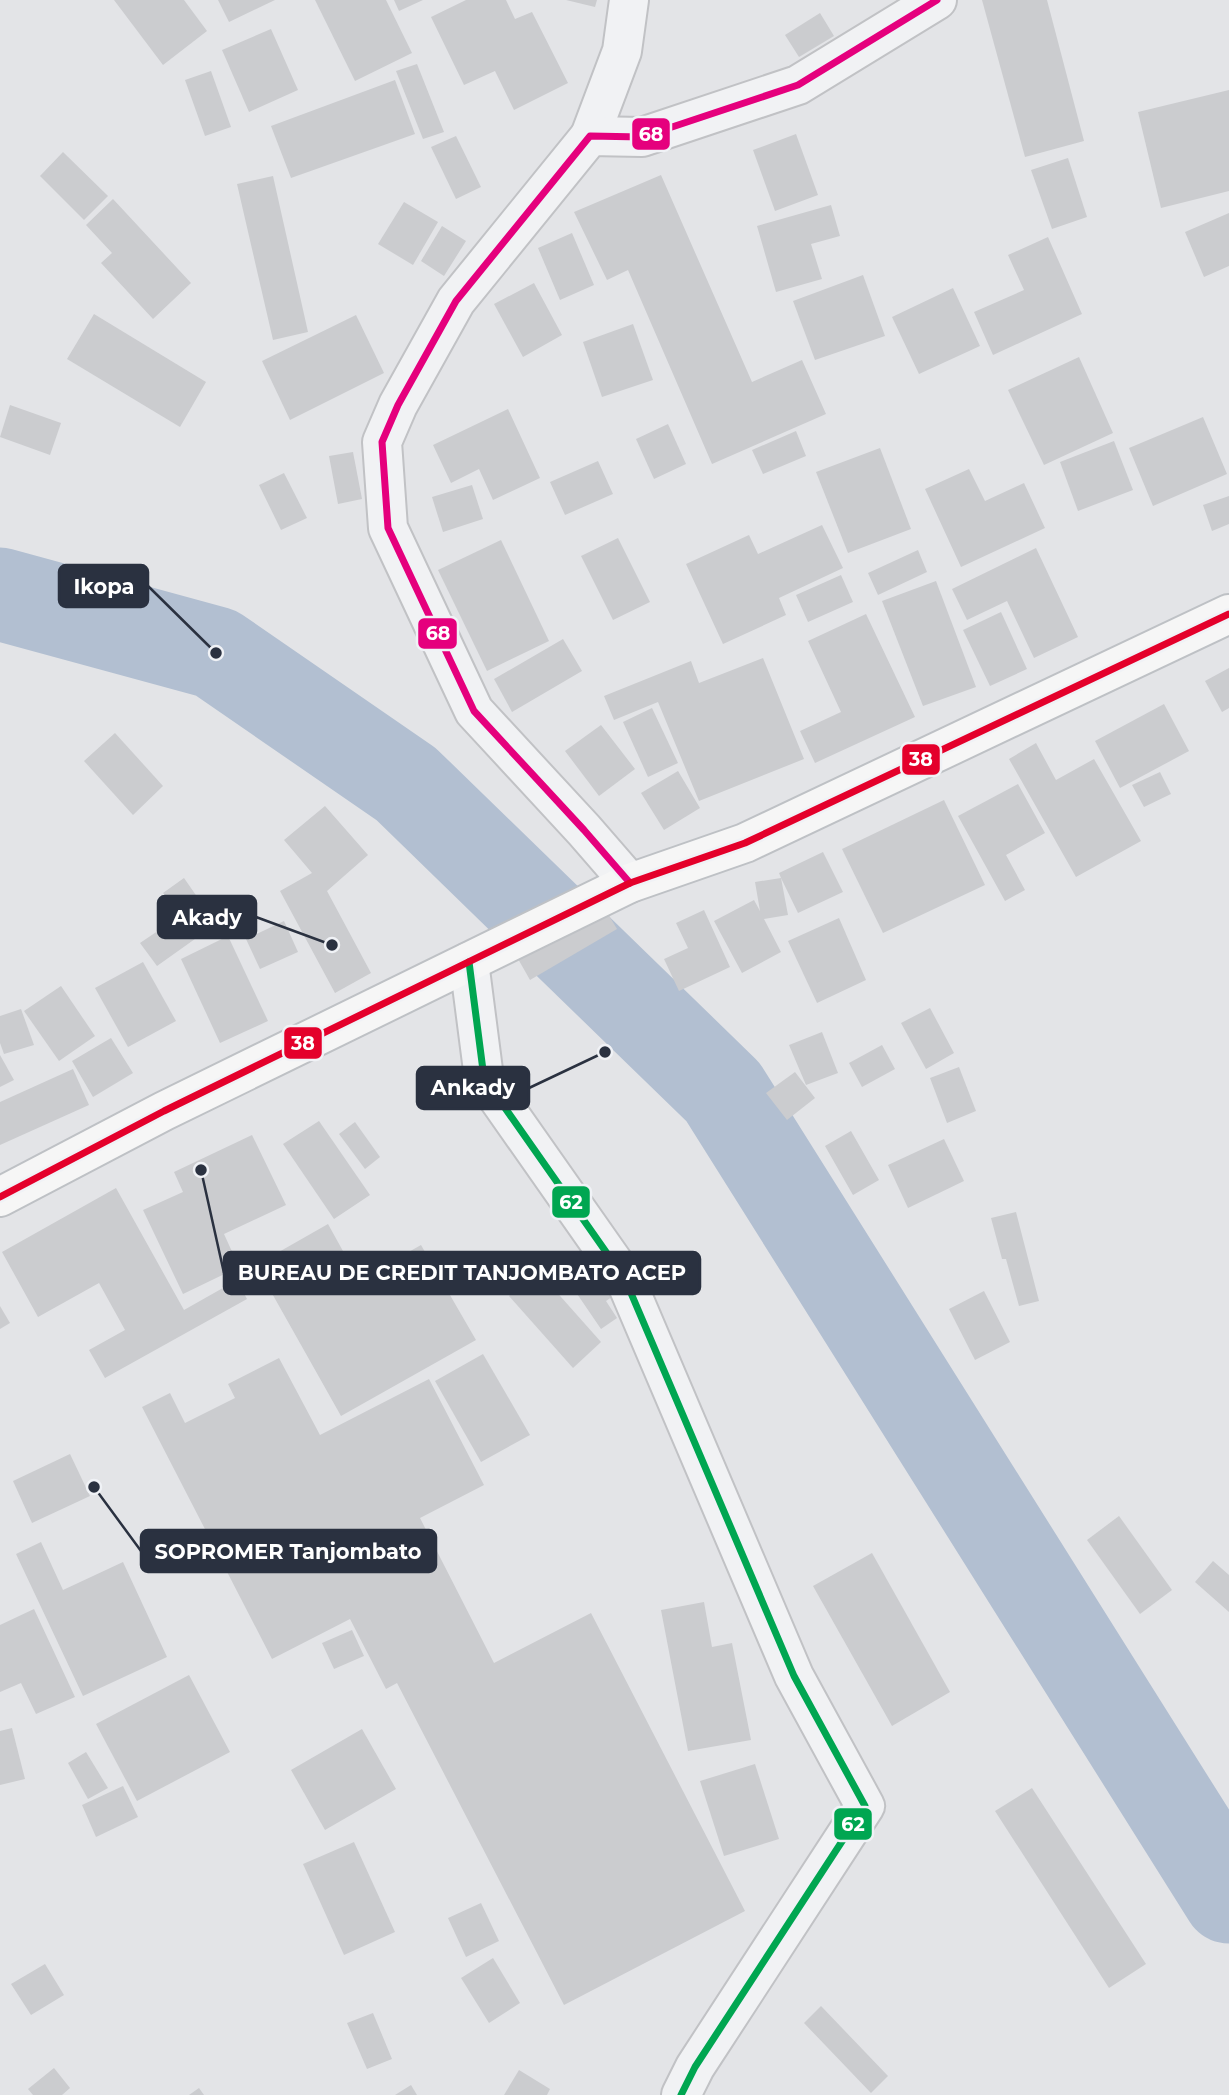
<svg xmlns="http://www.w3.org/2000/svg" width="1229" height="2095" font-family="Montserrat,sans-serif">
  <rect width="100%" height="100%" fill="#e3e4e7"/>
  <g fill="none" stroke-linecap="round" stroke-linejoin="round">
    <path stroke="#b2bfd1" stroke-width="93" d="M 0,594 L 216,653 L 406,784 L 723,1092 L 1229,1897"/>
  </g>
  <g fill="#cbcccf">
    <path d="M 114,0 L 184,0 L 207,31 L 163,65 Z"/>
    <path d="M 218,0 L 275,0 L 229,22 Z"/>
    <path d="M 315,0 L 386,0 L 412,53 L 355,81 Z"/>
    <path d="M 394,0 L 423,0 L 399,11 Z"/>
    <path d="M 466,0 L 506,0 L 515,19 L 532,12 L 568,83 L 514,110 L 495,71 L 464,85 L 431,17 Z"/>
    <path d="M 566,0 L 597,0 L 595,7 Z"/>
    <path d="M 982,0 L 1047,0 L 1084,141 L 1025,157 Z"/>
    <path d="M 820,13 L 834,36 L 799,57 L 785,35 Z"/>
    <path d="M 271,29 L 298,90 L 249,112 L 222,50 Z"/>
    <path d="M 417,64 L 444,132 L 423,139 L 396,71 Z"/>
    <path d="M 211,71 L 231,127 L 205,136 L 185,80 Z"/>
    <path d="M 395,80 L 415,134 L 291,178 L 271,126 Z"/>
    <path d="M 1229,90 L 1229,191 L 1161,208 L 1138,112 Z"/>
    <path d="M 796,134 L 818,195 L 775,211 L 753,150 Z"/>
    <path d="M 456,136 L 481,187 L 456,199 L 431,147 Z"/>
    <path d="M 63,152 L 108,196 L 84,220 L 40,176 Z"/>
    <path d="M 1068,158 L 1087,217 L 1052,229 L 1031,170 Z"/>
    <path d="M 661,175 L 752,382 L 802,360 L 826,414 L 712,464 L 628,270 L 607,280 L 574,212 Z"/>
    <path d="M 273,176 L 308,332 L 273,340 L 237,184 Z"/>
    <path d="M 113,199 L 191,283 L 153,319 L 101,263 L 112,253 L 86,225 Z"/>
    <path d="M 404,202 L 438,222 L 413,265 L 378,244 Z"/>
    <path d="M 831,205 L 840,236 L 811,244 L 822,279 L 776,292 L 757,226 Z"/>
    <path d="M 1229,213 L 1229,266 L 1204,277 L 1185,232 Z"/>
    <path d="M 442,226 L 466,241 L 444,276 L 421,261 Z"/>
    <path d="M 572,233 L 594,285 L 560,300 L 538,248 Z"/>
    <path d="M 1048,237 L 1082,314 L 993,355 L 974,312 L 1024,290 L 1008,255 Z"/>
    <path d="M 863,275 L 885,336 L 815,360 L 793,301 Z"/>
    <path d="M 534,283 L 562,335 L 523,357 L 494,304 Z"/>
    <path d="M 953,288 L 980,346 L 919,374 L 892,317 Z"/>
    <path d="M 94,314 L 206,382 L 180,427 L 67,359 Z"/>
    <path d="M 356,315 L 384,373 L 290,420 L 262,361 Z"/>
    <path d="M 633,324 L 653,380 L 602,397 L 583,342 Z"/>
    <path d="M 1079,357 L 1113,433 L 1044,465 L 1008,390 Z"/>
    <path d="M 10,405 L 61,423 L 50,455 L 0,437 Z"/>
    <path d="M 508,409 L 540,478 L 493,500 L 479,469 L 451,483 L 433,445 Z"/>
    <path d="M 1203,417 L 1227,474 L 1153,506 L 1129,448 Z"/>
    <path d="M 668,424 L 686,464 L 654,479 L 636,439 Z"/>
    <path d="M 796,431 L 806,456 L 763,474 L 752,450 Z"/>
    <path d="M 1114,441 L 1133,490 L 1078,511 L 1060,462 Z"/>
    <path d="M 880,448 L 911,529 L 848,553 L 816,472 Z"/>
    <path d="M 353,452 L 362,499 L 338,504 L 329,456 Z"/>
    <path d="M 598,461 L 613,494 L 565,515 L 550,482 Z"/>
    <path d="M 969,469 L 985,501 L 1024,483 L 1045,528 L 961,567 L 925,489 Z"/>
    <path d="M 284,473 L 307,518 L 281,530 L 259,485 Z"/>
    <path d="M 472,485 L 483,519 L 443,532 L 432,497 Z"/>
    <path d="M 1229,496 L 1229,524 L 1212,531 L 1203,505 Z"/>
    <path d="M 822,525 L 843,568 L 779,598 L 786,615 L 723,644 L 686,564 L 749,535 L 758,554 Z"/>
    <path d="M 618,538 L 650,602 L 613,620 L 581,556 Z"/>
    <path d="M 501,540 L 549,641 L 487,671 L 438,570 Z"/>
    <path d="M 1036,548 L 1078,637 L 1034,658 L 1007,601 L 967,620 L 952,589 Z"/>
    <path d="M 918,550 L 927,572 L 878,595 L 868,573 Z"/>
    <path d="M 841,575 L 853,602 L 808,622 L 796,595 Z"/>
    <path d="M 936,581 L 976,687 L 923,706 L 882,601 Z"/>
    <path d="M 1001,612 L 1027,669 L 990,686 L 963,630 Z"/>
    <path d="M 866,614 L 915,717 L 815,763 L 800,731 L 841,712 L 808,641 Z"/>
    <path d="M 563,639 L 582,671 L 512,712 L 494,679 Z"/>
    <path d="M 763,658 L 804,759 L 699,801 L 658,702 L 614,720 L 604,696 L 691,661 L 699,683 Z"/>
    <path d="M 1229,668 L 1229,708 L 1222,712 L 1205,681 Z"/>
    <path d="M 1164,704 L 1189,751 L 1120,788 L 1095,741 Z"/>
    <path d="M 652,708 L 678,763 L 648,777 L 623,722 Z"/>
    <path d="M 601,725 L 635,769 L 599,796 L 565,751 Z"/>
    <path d="M 115,733 L 163,786 L 133,815 L 84,761 Z"/>
    <path d="M 1036,743 L 1056,780 L 1094,759 L 1141,841 L 1076,877 L 1009,759 Z"/>
    <path d="M 678,771 L 700,808 L 664,830 L 641,793 Z"/>
    <path d="M 1160,772 L 1171,794 L 1144,807 L 1132,785 Z"/>
    <path d="M 1018,784 L 1045,833 L 1006,855 L 1025,890 L 1005,901 L 958,816 Z"/>
    <path d="M 944,800 L 985,885 L 883,933 L 842,849 Z"/>
    <path d="M 325,806 L 368,855 L 327,891 L 371,973 L 335,993 L 280,891 L 312,873 L 284,840 Z"/>
    <path d="M 823,852 L 843,892 L 798,913 L 781,878 L 788,915 L 764,919 L 781,952 L 742,973 L 714,921 L 754,900 L 760,911 L 755,882 L 781,878 L 779,873 Z"/>
    <path d="M 184,878 L 216,924 L 157,966 L 140,943 L 180,916 L 163,893 Z"/>
    <path d="M 604,907 L 617,929 L 530,980 L 517,957 Z"/>
    <path d="M 704,910 L 730,967 L 679,991 L 664,959 L 688,948 L 676,923 Z"/>
    <path d="M 839,918 L 866,980 L 817,1003 L 788,941 Z"/>
    <path d="M 284,921 L 298,952 L 260,969 L 246,939 Z"/>
    <path d="M 228,936 L 268,1021 L 220,1043 L 181,959 Z"/>
    <path d="M 143,962 L 176,1021 L 128,1047 L 95,988 Z"/>
    <path d="M 61,986 L 95,1036 L 59,1061 L 24,1011 Z"/>
    <path d="M 930,1008 L 954,1053 L 926,1069 L 901,1023 Z"/>
    <path d="M 21,1009 L 34,1045 L 4,1054 L 0,1043 L 0,1016 Z"/>
    <path d="M 822,1032 L 838,1073 L 806,1085 L 789,1045 Z"/>
    <path d="M 111,1038 L 133,1073 L 93,1097 L 72,1061 Z"/>
    <path d="M 882,1045 L 895,1069 L 862,1087 L 849,1063 Z"/>
    <path d="M 0,1055 L 14,1080 L 0,1087 Z"/>
    <path d="M 959,1067 L 976,1111 L 947,1123 L 930,1078 Z"/>
    <path d="M 73,1069 L 89,1105 L 0,1145 L 0,1102 Z"/>
    <path d="M 795,1072 L 815,1098 L 787,1120 L 766,1093 Z"/>
    <path d="M 319,1121 L 370,1195 L 334,1219 L 283,1144 Z"/>
    <path d="M 355,1122 L 380,1157 L 365,1169 L 339,1134 Z"/>
    <path d="M 851,1131 L 879,1180 L 853,1195 L 825,1146 Z"/>
    <path d="M 252,1135 L 286,1205 L 224,1234 L 239,1267 L 183,1294 L 143,1210 L 183,1192 L 174,1172 Z"/>
    <path d="M 944,1139 L 964,1181 L 908,1208 L 888,1165 Z"/>
    <path d="M 116,1188 L 184,1310 L 237,1280 L 247,1299 L 105,1378 L 89,1350 L 125,1330 L 99,1283 L 38,1317 L 2,1252 Z"/>
    <path d="M 1016,1212 L 1039,1301 L 1019,1306 L 1006,1259 L 1002,1259 L 991,1218 Z"/>
    <path d="M 328,1224 L 359,1280 L 421,1245 L 476,1340 L 341,1416 L 256,1265 Z"/>
    <path d="M 598,1267 L 616,1294 L 606,1301 L 617,1318 L 601,1329 L 571,1285 Z"/>
    <path d="M 537,1270 L 601,1342 L 573,1368 L 509,1296 Z"/>
    <path d="M 984,1291 L 1010,1342 L 975,1360 L 949,1309 Z"/>
    <path d="M 0,1306 L 10,1323 L 0,1329 Z"/>
    <path d="M 483,1354 L 530,1435 L 481,1462 L 435,1381 Z"/>
    <path d="M 279,1358 L 320,1435 L 429,1379 L 484,1485 L 420,1518 L 494,1663 L 591,1613 L 745,1911 L 564,2005 L 397,1683 L 386,1689 L 350,1619 L 272,1659 L 142,1407 L 170,1393 L 185,1423 L 235,1398 L 228,1384 Z"/>
    <path d="M 70,1454 L 90,1496 L 32,1523 L 13,1481 Z"/>
    <path d="M 1119,1516 L 1172,1590 L 1140,1614 L 1087,1540 Z"/>
    <path d="M 41,1542 L 63,1590 L 123,1562 L 167,1657 L 83,1696 L 16,1554 Z"/>
    <path d="M 872,1553 L 950,1692 L 892,1726 L 813,1586 Z"/>
    <path d="M 1213,1561 L 1229,1575 L 1229,1612 L 1195,1582 Z"/>
    <path d="M 704,1602 L 712,1647 L 732,1643 L 751,1740 L 688,1751 L 661,1610 Z"/>
    <path d="M 34,1609 L 75,1697 L 36,1714 L 21,1683 L 0,1692 L 0,1625 Z"/>
    <path d="M 352,1630 L 364,1656 L 334,1669 L 322,1643 Z"/>
    <path d="M 189,1675 L 230,1752 L 137,1801 L 96,1724 Z"/>
    <path d="M 12,1728 L 25,1779 L 0,1785 L 0,1731 Z"/>
    <path d="M 362,1729 L 396,1789 L 325,1830 L 291,1770 Z"/>
    <path d="M 86,1752 L 108,1788 L 88,1799 L 68,1763 Z"/>
    <path d="M 755,1764 L 779,1839 L 724,1856 L 700,1781 Z"/>
    <path d="M 123,1786 L 138,1817 L 96,1837 L 82,1805 Z"/>
    <path d="M 1032,1788 L 1146,1964 L 1109,1988 L 995,1811 Z"/>
    <path d="M 354,1842 L 395,1932 L 344,1955 L 303,1864 Z"/>
    <path d="M 481,1903 L 499,1941 L 466,1957 L 448,1918 Z"/>
    <path d="M 493,1958 L 520,2003 L 489,2023 L 461,1978 Z"/>
    <path d="M 45,1964 L 64,1995 L 31,2015 L 11,1984 Z"/>
    <path d="M 821,2006 L 888,2076 L 871,2093 L 804,2023 Z"/>
    <path d="M 373,2013 L 392,2059 L 367,2069 L 347,2023 Z"/>
    <path d="M 54,2068 L 70,2088 L 62,2095 L 33,2095 L 28,2089 Z"/>
    <path d="M 519,2070 L 550,2089 L 547,2095 L 504,2095 Z"/>
    <path d="M 411,2085 L 417,2095 L 395,2095 Z"/>
    <path d="M 199,2088 L 204,2095 L 189,2095 Z"/>
  </g>
  <g fill="none" stroke-linecap="round" stroke-linejoin="round">
    <defs>
      <g id="minor">
        <path d="M 590,136 L 622,51 L 629,0"/>
        <path d="M 630,883 L 584,830 L 474,711 L 388,528 L 382,442 L 398,405 L 456,301 L 590,136 L 642,137 L 798,85 L 937,0"/>
        <path d="M 469,962 L 484,1078 L 625,1279 L 794,1676 L 865,1806 L 695,2067 L 681,2095"/>
      </g>
      <path id="major" d="M 0,1197 L 164,1111 L 630,883 L 745,843 L 1229,614"/>
    </defs>
    <use href="#minor" stroke="#c1c2c5" stroke-width="42"/>
    <use href="#major" stroke="#bec1c5" stroke-width="42"/>
    <use href="#minor" stroke="#f1f2f4" stroke-width="38"/>
    <use href="#major" stroke="#f6f6f6" stroke-width="38"/>
    <defs>
      <path id="bus-1" d="M 630,883 L 584,830 L 474,711 L 388,528 L 382,442 L 398,405 L 456,301 L 590,136 L 642,137 L 798,85 L 937,0"/>
      <path id="bus-2" d="M 469,962 L 484,1078 L 625,1279 L 794,1676 L 865,1806 L 695,2067 L 681,2095"/>
      <path id="bus-3" d="M 0,1197 L 164,1111 L 630,883 L 745,843 L 1229,614"/>
    </defs>
    <use href="#bus-1" stroke="#f0f2f6" stroke-width="12"/>
    <use href="#bus-2" stroke="#f0f2f6" stroke-width="12"/>
    <use href="#bus-3" stroke="#f0f2f6" stroke-width="12"/>
    <use href="#bus-1" stroke="#e5007d" stroke-width="7"/>
    <use href="#bus-2" stroke="#00a651" stroke-width="7"/>
    <use href="#bus-3" stroke="#e4002b" stroke-width="7"/>
  </g>
  <path fill="none" stroke="#2a3140" stroke-width="2.5" d="M216 653L148 586M332 945L256 917M605 1052L529 1088M201 1170L224 1273M94 1487L141 1551"/>
  <g fill="#2a3140" stroke="#f0f2f6" stroke-width="2.5">
    <circle cx="216" cy="653" r="7"/>
    <circle cx="332" cy="945" r="7"/>
    <circle cx="605" cy="1052" r="7"/>
    <circle cx="201" cy="1170" r="7"/>
    <circle cx="94" cy="1487" r="7"/>
  </g>
  <g fill="#2a3140" stroke="#2a3140" stroke-width="2.5">
    <rect x="59" y="565" width="89" height="42" rx="7"/>
    <rect x="158" y="896" width="98" height="42" rx="7"/>
    <rect x="417" y="1067" width="112" height="42" rx="7"/>
    <rect x="224" y="1252" width="476" height="42" rx="7"/>
    <rect x="141" y="1530" width="295" height="42" rx="7"/>
  </g>
  <g font-size="21" text-anchor="middle" font-weight="bold" fill="#fff">
    <text x="104" y="594">Ikopa</text>
    <text x="207" y="925">Akady</text>
    <text x="473" y="1095">Ankady</text>
    <text x="462" y="1280">BUREAU DE CREDIT TANJOMBATO ACEP</text>
    <text x="288" y="1559">SOPROMER Tanjombato</text>
  </g>
  <g stroke="#f0f2f6" stroke-width="2.5">
    <rect x="631" y="117" width="40" height="34" rx="7" fill="#e5007d"/>
    <rect x="417" y="617" width="41" height="33" rx="7" fill="#e5007d"/>
    <rect x="901" y="743" width="40" height="33" rx="7" fill="#e4002b"/>
    <rect x="283" y="1026" width="40" height="34" rx="7" fill="#e4002b"/>
    <rect x="551" y="1185" width="40" height="34" rx="7" fill="#00a651"/>
    <rect x="833" y="1807" width="40" height="34" rx="7" fill="#00a651"/>
  </g>
  <g font-size="19" text-anchor="middle" font-weight="bold" fill="#fff">
    <text x="651" y="141">68</text>
    <text x="438" y="640">68</text>
    <text x="921" y="766">38</text>
    <text x="303" y="1050">38</text>
    <text x="571" y="1209">62</text>
    <text x="853" y="1831">62</text>
  </g>
</svg>
